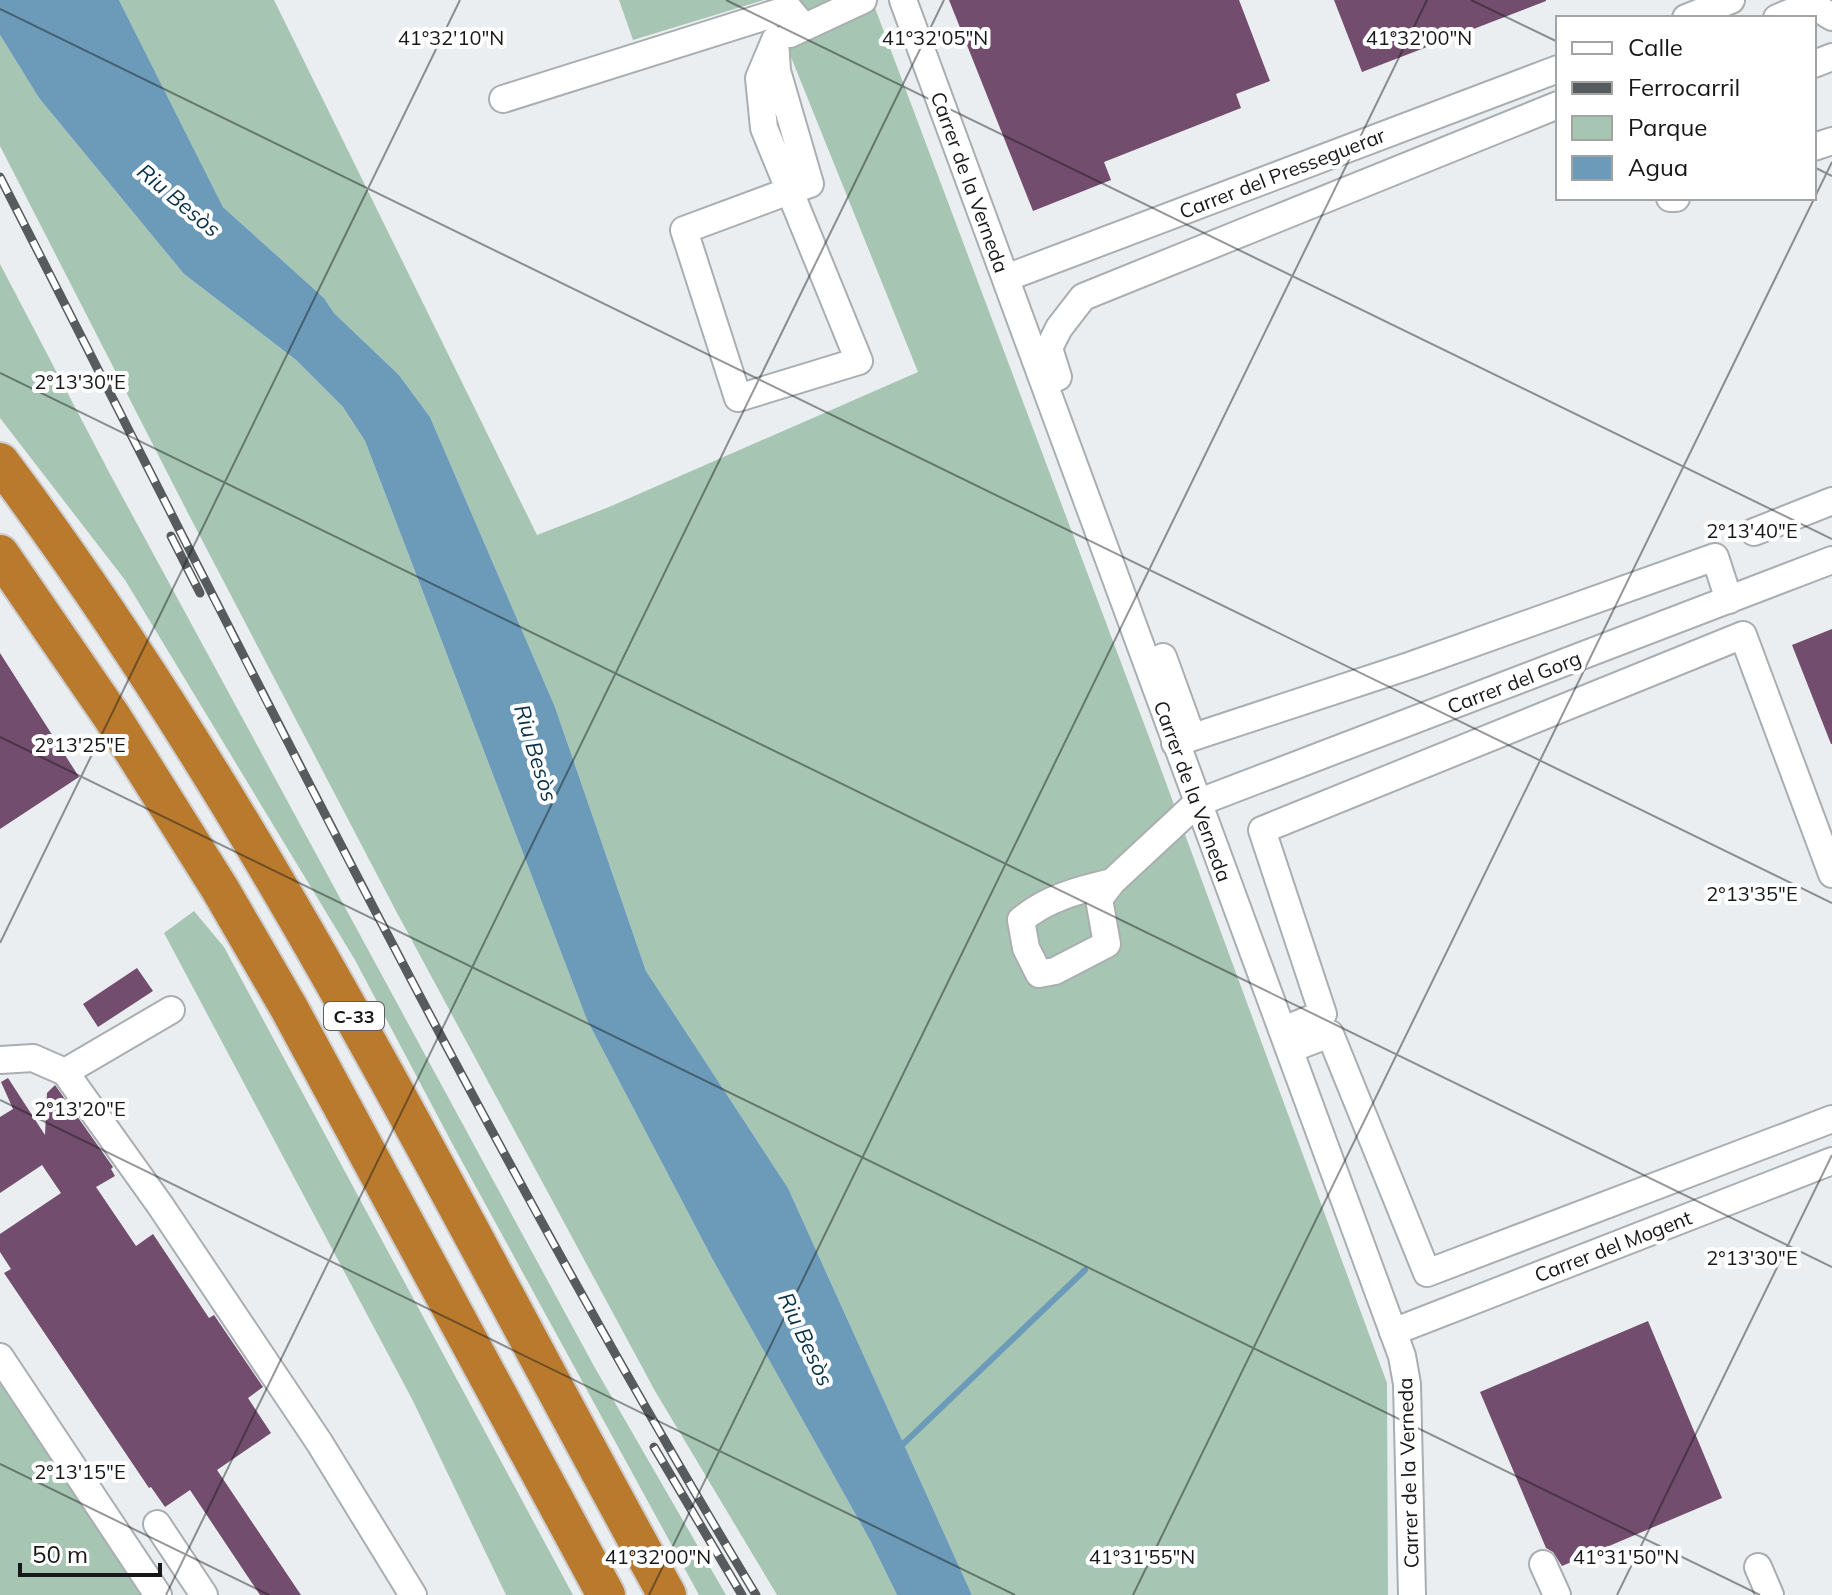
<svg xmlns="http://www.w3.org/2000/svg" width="1832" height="1595" font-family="Mulish,sans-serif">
  <rect width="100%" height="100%" fill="#eaeef1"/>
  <g fill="#a6c6b3">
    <path d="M 119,0 L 274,0 L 537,535 L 609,507 L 918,372 L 768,0 L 872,0 L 1155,753 L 1387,1383 L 1388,1595 L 972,1595 L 788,1188 L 646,971 L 555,707 L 430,417 L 399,375 L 334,313 L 324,298 L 223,207 Z"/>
    <path d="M 619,0 L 764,0 L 633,40 Z"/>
    <path d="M 0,35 L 39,98 L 184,274 L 296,360 L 343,407 L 365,441 L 587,1020 L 714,1262 L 871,1542 L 897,1595 L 777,1595 L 655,1391 L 396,911 L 190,517 L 0,146 Z"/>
    <path d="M 0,264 L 110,474 L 595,1368 L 726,1595 L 699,1595 L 453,1145 L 355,960 L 125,580 L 0,418 Z"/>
    <path d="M 194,911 L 224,947 L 573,1595 L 506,1595 L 412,1399 L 164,933 Z"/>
    <path d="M 0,1374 L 145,1595 L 0,1595 Z"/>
  </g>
  <path fill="#6c9bba" d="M 0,0 L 119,0 L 223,207 L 324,298 L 334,313 L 399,375 L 430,417 L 555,707 L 646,971 L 788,1188 L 972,1595 L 897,1595 L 871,1542 L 714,1262 L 587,1020 L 365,441 L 343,407 L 296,360 L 184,274 L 39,98 L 0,35 Z"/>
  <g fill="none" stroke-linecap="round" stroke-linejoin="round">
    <path stroke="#6c9bba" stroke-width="6" d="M 900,1447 L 1085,1270"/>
  </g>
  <g fill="#734d6d">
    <path d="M 949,0 L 1239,0 L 1270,81 L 1236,94 L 1241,108 L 1104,162 L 1111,180 L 1033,211 Z"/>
    <path d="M 1334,0 L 1546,0 L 1546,1 L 1362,72 Z"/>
    <path d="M 1832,629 L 1832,744 L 1831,744 L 1792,645 Z"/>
    <path d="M 0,653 L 79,777 L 0,829 Z"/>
    <path d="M 137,968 L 153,991 L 98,1027 L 83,1004 Z"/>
    <path d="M 8,1078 L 45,1135 L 47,1093 L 55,1085 L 113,1167 L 111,1169 L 115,1176 L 96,1187 L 136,1246 L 153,1234 L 209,1318 L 214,1315 L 263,1387 L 248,1398 L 271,1433 L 217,1470 L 301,1595 L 260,1595 L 190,1490 L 165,1507 L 151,1487 L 149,1488 L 4,1273 L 11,1269 L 0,1252 L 0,1234 L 61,1193 L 42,1165 L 0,1193 L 0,1117 L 13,1109 L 1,1082 Z"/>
    <path d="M 1648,1321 L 1722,1498 L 1562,1566 L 1553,1552 L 1546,1548 L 1480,1392 Z"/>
  </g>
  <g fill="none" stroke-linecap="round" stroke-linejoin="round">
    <defs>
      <g id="minor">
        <path d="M 903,0 L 1402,1356 L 1407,1384 L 1412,1595"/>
        <path d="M 1686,18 L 1731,0"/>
        <path d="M 1777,18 L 1811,4 L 1832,17"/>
        <path d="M 790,34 L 863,0"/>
        <path d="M 1814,64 L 1832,57"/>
        <path d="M 503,99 L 789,9 L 804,27"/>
        <path d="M 1814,147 L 1832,141"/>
        <path d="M 789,191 L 810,184 L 777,71 L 775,40 L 759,78 L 764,128 L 859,361 L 738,398 L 684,230 L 789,191"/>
        <path d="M 1670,198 L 1676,198"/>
        <path d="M 1006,278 L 1558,69"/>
        <path d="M 1058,377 L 1049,348 L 1059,328 L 1083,297 L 1558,105"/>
        <path d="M 1754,532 L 1832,501"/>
        <path d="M 1163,657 L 1192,737"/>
        <path d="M 1175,743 L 1412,665 L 1715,557 L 1729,600"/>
        <path d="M 1112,882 C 1079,890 1047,898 1021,920 L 1026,948 L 1039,974 L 1055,971 L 1107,944 L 1099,899 L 1112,882 L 1197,803 L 1832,560"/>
        <path d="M 1283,1030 L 1323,1014 L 1262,830 L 1743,635 L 1832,874"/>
        <path d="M 1290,1049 L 1330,1034 L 1427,1273 L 1832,1119"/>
        <path d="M 0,1060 L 33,1058 L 65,1072 L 160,1205 L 319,1442 L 413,1595"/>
        <path d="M 65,1072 L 171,1010"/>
        <path d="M 1393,1332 L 1832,1161"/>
        <path d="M 0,1357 L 158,1595"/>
        <path d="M 157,1524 L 204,1595"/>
        <path d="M 1543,1564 L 1557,1595"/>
        <path d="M 1758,1567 L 1770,1595"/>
      </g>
      <g id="highway">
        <path d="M 0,462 C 264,814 455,1211 667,1595"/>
        <path d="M 0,554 L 112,717 L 220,889 L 289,1008 L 606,1595"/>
      </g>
    </defs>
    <use href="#minor" stroke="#aaaeb1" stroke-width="30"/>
    <use href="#highway" stroke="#ccc" stroke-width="42"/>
    <use href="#minor" stroke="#fff" stroke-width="26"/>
    <use href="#highway" stroke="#b97a2d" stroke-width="38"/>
    <defs>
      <g id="rail">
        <path d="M 0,177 C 244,654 479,1136 756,1595"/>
        <path d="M 171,536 L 200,593"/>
        <path d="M 654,1447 L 742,1595"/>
      </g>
    </defs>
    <use href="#rail" stroke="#585b5d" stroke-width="9"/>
    <use href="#rail" stroke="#fff" stroke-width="6" stroke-dasharray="18" stroke-linecap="butt"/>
  </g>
  <path fill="none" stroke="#161819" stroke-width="2" stroke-opacity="0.45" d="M 726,0 L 1832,539M 1471,0 L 1558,42M 0,9 L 1832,903M 1814,167 L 1832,176M 0,373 L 1832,1267M 0,737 L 1760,1595M 0,943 L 460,0M 0,1100 L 1015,1595M 0,1464 L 269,1595M 166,1595 L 944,0M 649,1595 L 1427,0M 1133,1595 L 1832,162M 1617,1595 L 1832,1155"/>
  <g text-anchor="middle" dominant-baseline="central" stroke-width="8" stroke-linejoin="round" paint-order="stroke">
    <rect fill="#fff" stroke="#5c5d5e" stroke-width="2" x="324" y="1002" width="60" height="28" rx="6"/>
    <g font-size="18" font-weight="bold" fill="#161819">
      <text x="354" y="1016">C-33</text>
    </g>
    <g font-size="20" fill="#161819" stroke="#fff">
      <text transform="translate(1282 173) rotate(-21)">Carrer del Presseguerar</text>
      <text transform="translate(970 182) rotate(70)">Carrer de la Verneda</text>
      <text transform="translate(1514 682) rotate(-21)">Carrer del Gorg</text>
      <text transform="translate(1193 791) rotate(70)">Carrer de la Verneda</text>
      <text transform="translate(1613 1246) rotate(-21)">Carrer del Mogent</text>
      <text transform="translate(1408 1473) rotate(-92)">Carrer de la Verneda</text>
    </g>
    <g font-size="22" font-style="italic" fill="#093248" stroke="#fff">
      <text transform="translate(179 200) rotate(40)">Riu Besòs</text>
      <text transform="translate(536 753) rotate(73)">Riu Besòs</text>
      <text transform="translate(806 1339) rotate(65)">Riu Besòs</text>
    </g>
  </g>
  <g font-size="20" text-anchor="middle" fill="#161819" stroke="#fff" stroke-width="8" stroke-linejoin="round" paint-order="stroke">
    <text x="935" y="45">41°32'05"N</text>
    <text x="1419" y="45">41°32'00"N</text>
    <text x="451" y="45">41°32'10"N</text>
    <text x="80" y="389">2°13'30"E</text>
    <text x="1752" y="538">2°13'40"E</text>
    <text x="80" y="752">2°13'25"E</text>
    <text x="1752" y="901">2°13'35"E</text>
    <text x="80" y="1116">2°13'20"E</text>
    <text x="1752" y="1265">2°13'30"E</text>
    <text x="80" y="1479">2°13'15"E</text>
    <text x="658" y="1564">41°32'00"N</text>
    <text x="1142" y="1564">41°31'55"N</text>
    <text x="1626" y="1564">41°31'50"N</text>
  </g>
  <rect x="1556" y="16" width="260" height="184" fill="#ffffff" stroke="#a2a3a3" stroke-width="2"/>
  <rect x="1572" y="42" width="40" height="12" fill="#ffffff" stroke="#a2a3a3" stroke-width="2"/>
  <text x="1628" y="56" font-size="24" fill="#161819">Calle</text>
  <rect x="1572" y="82" width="40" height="12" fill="#585b5d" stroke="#a2a3a3" stroke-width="2"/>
  <text x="1628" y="96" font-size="24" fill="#161819">Ferrocarril</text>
  <rect x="1572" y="116" width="40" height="24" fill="#a6c6b3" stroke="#a2a3a3" stroke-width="2"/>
  <text x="1628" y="136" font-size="24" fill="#161819">Parque</text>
  <rect x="1572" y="156" width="40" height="24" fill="#6c9bba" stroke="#a2a3a3" stroke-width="2"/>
  <text x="1628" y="176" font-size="24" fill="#161819">Agua</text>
  <path d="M20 1563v12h140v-12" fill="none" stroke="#161819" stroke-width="4"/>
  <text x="32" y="1563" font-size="24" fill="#161819" stroke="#ffffff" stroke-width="6" paint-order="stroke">50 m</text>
</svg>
